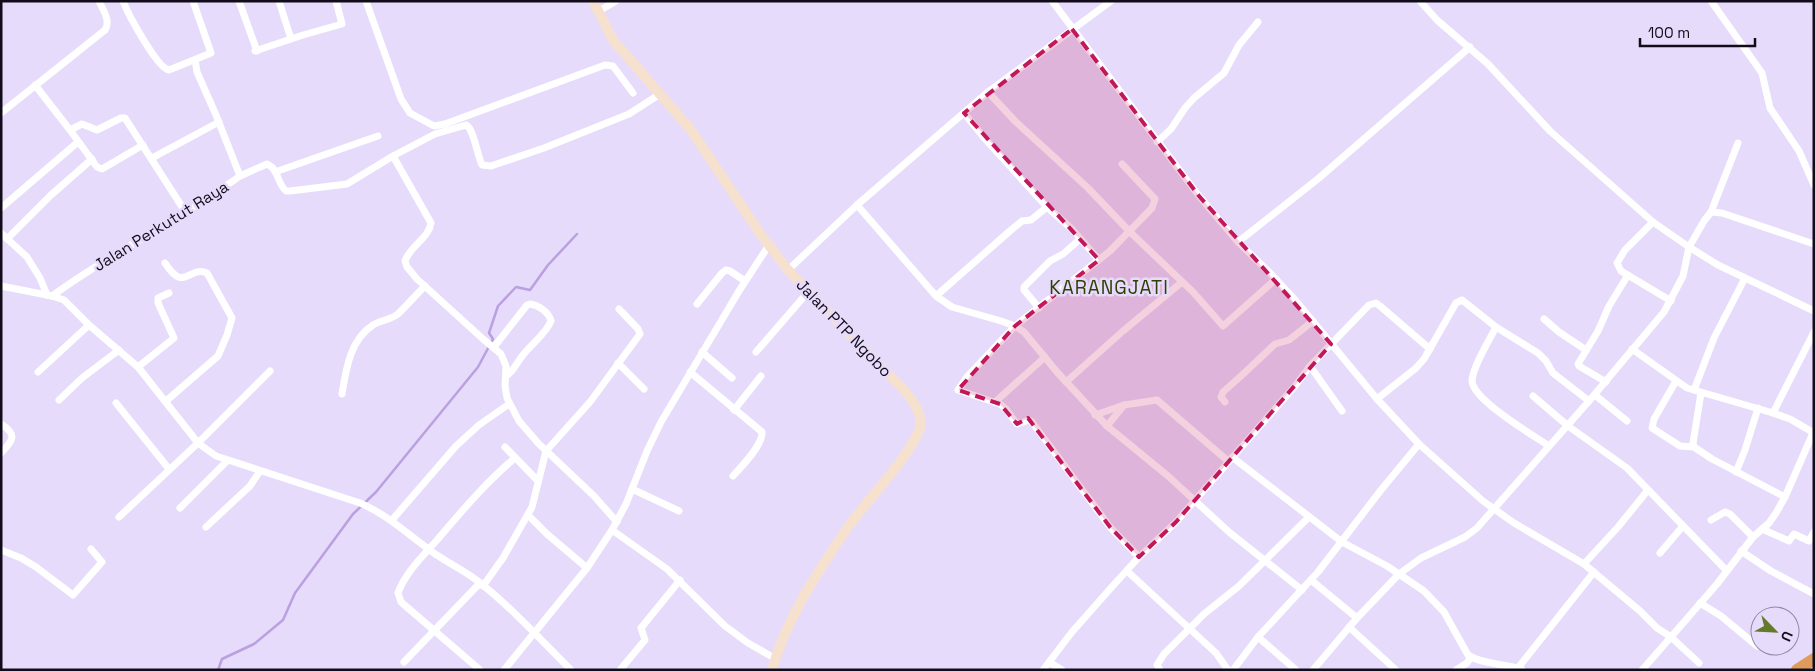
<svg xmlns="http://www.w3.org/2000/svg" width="1815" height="671" font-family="'Space Grotesk',sans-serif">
  <rect width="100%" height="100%" fill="#e7dbfb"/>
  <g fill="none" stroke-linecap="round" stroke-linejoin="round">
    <path stroke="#baa0e0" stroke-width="2.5" d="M 218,670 L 222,659 L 254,644 L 283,620 L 295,593 L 353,514 L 376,492 L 478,367 L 493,339 L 489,333 L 498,306 L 516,287 L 530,290 L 548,265 L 577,234"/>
    <g stroke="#fff" stroke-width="7">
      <path d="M 123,1 C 128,14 157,68 169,70 L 211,53 L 193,1"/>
      <path d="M 239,1 L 257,51"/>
      <path d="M 279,1 L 291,39"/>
      <path d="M 366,1 L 401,99 L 410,113 L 434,126 L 445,124 L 605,65 L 613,66 L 633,93"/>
      <path d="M 1052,1 L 1199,196 L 1238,242 L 1268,271 L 1296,301 L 1377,399 L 1419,444 L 1483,501 L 1514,523 L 1584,564 L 1640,611 L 1657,628 L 1671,637 L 1717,584 L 1753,537 L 1769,523 L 1776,513 L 1785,497 L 1813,433"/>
      <path d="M 1420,1 L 1437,20 L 1488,64 L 1550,131 L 1653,222 L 1689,247 L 1718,265 L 1814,311"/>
      <path d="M 1711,1 L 1762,73 L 1770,108 L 1799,151 L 1814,185"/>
      <path d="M 597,12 L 616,1"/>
      <path d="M 255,51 L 303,35 L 342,24 L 336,1"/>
      <path d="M 35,85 L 70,130 L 82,124 L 97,130 L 121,118 L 125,118 L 186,213"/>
      <path d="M 988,92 L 1015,121 L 1088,188 L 1129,231 L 1193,292 L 1223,326 L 1276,279"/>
      <path d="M 1,113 L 105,30 C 111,21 103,10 99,1"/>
      <path d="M 964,113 L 986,140 L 1047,207 L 1072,229 L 1099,260"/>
      <path d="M 70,130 L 97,167 L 102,169 L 143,145"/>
      <path d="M 1157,142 L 1171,129 L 1185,108 L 1194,98 L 1224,73 L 1239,45 L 1258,22"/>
      <path d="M 393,156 L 435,134 L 466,125 C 474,129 477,155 482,165 L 491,166 L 544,148 L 629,114 L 660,94"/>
      <path d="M 152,158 L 219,122"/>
      <path d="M 1122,164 L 1155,199 L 1152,208 L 1110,251 L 1015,326 L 967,377 L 958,390 L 1000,404 L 1006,409 L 1017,424 L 1029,420 L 1032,422 L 1110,527 L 1139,557"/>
      <path d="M 275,172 L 378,136"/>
      <path d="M 240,176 L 267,164 C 278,168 277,183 286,191 L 290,191 L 347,184 L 393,156 L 431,223 C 429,238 410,246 405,261 L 407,267 L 417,279 L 483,339 L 501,354 L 506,366 L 505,386 L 507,398 L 519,421 L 538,443 L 594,496 L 617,522"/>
      <path d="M 857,205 L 936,296 L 952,307 L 1001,321 L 1015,326 L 1024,332 L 1057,372 L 1107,426 L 1168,476 L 1229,532 L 1302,590"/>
      <path d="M 1,208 L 78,142"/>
      <path d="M 1711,212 L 1738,143"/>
      <path d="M 1653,222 L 1625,250 L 1617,263 L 1621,271 L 1671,301"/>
      <path d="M 1,233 L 27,257 L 40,278 L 47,295"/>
      <path d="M 7,239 L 51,195 L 92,159"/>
      <path d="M 1238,242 L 1319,178 L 1470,47"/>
      <path d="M 165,263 C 185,294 188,265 207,273 L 232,318 L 227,335 L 218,356 L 166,401"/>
      <path d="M 788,270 L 857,205 L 988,92 L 1111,1"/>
      <path d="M 1,286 L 52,296 L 64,300 L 89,325 L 138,367 L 198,443 L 216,456 L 360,503 C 386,514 405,532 427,548 C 443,561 463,569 479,582 C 512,608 541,640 571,670"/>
      <path d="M 52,296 C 112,252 180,220 240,176 L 216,115 L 197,72 L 195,60"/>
      <path d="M 936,296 L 1011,230 L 1022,221 L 1031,220 L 1047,207"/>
      <path d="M 697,304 L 722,273 L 726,270 L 730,271 L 745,281"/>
      <path d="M 1039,308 L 1024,290 L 1024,287 L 1050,261 L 1063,254 L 1080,239"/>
      <path d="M 1544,319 L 1559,332 L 1586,350"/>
      <path d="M 1496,327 C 1489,341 1474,364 1472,380 C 1471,399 1533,435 1549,446"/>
      <path d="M 494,347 L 527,305 L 530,304 C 538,305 549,312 551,321 C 546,334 531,344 523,355 C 517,362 514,371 506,376"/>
      <path d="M 1632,349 L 1687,388 L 1773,413 L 1790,419 L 1814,433"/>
      <path d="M 702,352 L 732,378"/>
      <path d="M 756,352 L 808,292"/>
      <path d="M 618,363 L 644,389"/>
      <path d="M 1310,366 L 1342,411"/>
      <path d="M 138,367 L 174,338 L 158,303 L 158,298 L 169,293"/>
      <path d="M 38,372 L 89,325"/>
      <path d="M 690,372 L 762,432 C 763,445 742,466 733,476"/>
      <path d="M 1676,381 L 1654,419 L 1652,428 L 1680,446 L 1694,447"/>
      <path d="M 1066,382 L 1123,331 L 1182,282"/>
      <path d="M 1606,382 L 1579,366 L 1578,364 L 1598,331 L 1609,306 L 1628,275"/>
      <path d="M 1694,390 L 1714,338 L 1745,278"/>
      <path d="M 1701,393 L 1693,443 L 1694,447 L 1712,459 L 1785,497"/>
      <path d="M 342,394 C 346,369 350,340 373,325 C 381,320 390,320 398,314 C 407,305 416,295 425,286"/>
      <path d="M 1595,395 L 1627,421"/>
      <path d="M 1533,396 L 1568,426 L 1627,468 L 1726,570"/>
      <path d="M 1377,399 L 1416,368 L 1424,359 L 1456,303 L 1462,300 L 1496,327 L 1538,353 L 1546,361 L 1553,373 L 1589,401"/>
      <path d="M 59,400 L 82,378 L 119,350"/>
      <path d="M 995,402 L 1045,357"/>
      <path d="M 1225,402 L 1221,397 L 1223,392 L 1241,376 L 1275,344 L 1289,340 L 1313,321"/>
      <path d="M 116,403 L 169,469"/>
      <path d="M 734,410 L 761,376"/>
      <path d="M 1773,413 L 1814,332"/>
      <path d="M 1095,415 L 1124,405 L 1157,400 L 1228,461"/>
      <path d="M 1,424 C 18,435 13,440 1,453"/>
      <path d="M 1107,426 L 1124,405"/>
      <path d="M 505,447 L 538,481"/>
      <path d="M 1232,457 L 1342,542 L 1387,566 L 1424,591 L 1444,612 L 1468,655 C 1483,665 1505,663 1522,670"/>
      <path d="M 1736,472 L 1745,450 L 1758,408"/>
      <path d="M 632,489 L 679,511"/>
      <path d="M 180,508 L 227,461"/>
      <path d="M 528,515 L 547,534 L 587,568"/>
      <path d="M 119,517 L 198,443 L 270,371"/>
      <path d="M 392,520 L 456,446 L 479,425 L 509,404"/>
      <path d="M 1711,520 L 1725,512 L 1730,514 L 1753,537"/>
      <path d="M 206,527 L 250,486 L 260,471"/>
      <path d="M 1762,529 L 1789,541 L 1794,534 L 1809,541 L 1814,532"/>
      <path d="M 612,530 L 667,569 L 725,626 L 748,643 L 776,659"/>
      <path d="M 1,550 L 21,558 L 36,567 L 73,595 L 102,562 L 91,549"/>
      <path d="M 1741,551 L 1771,571 L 1814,594"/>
      <path d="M 1660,553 L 1683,526"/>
      <path d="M 1584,564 L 1618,527 L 1648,490"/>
      <path d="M 1127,571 L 1216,653 L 1228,670"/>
      <path d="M 1311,580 L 1357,618"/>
      <path d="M 483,586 L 503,558 L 532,507 L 546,451 L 590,402 L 640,334 L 638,329 L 619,309"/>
      <path d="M 1700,603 L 1721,616 L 1757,646"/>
      <path d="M 1349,627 L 1396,670"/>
      <path d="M 1258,637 L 1296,670"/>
      <path d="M 404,662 L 480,583"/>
      <path d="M 1049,662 L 1062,670"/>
      <path d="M 1518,668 L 1594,572"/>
      <path d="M 480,670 L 401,602 L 398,593 C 405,573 423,556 437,540 C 462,511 486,482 515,458"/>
      <path d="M 504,670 L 587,568 L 612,530 L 626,504 L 647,451 L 661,422 L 739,291 L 769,245"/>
      <path d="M 620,670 L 645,640 L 641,628 L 680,580"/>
      <path d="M 1043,670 L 1072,632 L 1110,589 L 1139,557 L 1176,522 L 1295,386 L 1310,366 L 1369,305 L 1376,303 L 1380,306 L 1430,349"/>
      <path d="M 1160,670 L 1157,665 L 1164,654 L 1204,614 L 1239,586 L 1309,517"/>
      <path d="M 1233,670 L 1258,637 L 1318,572 L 1381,490 L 1419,444"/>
      <path d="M 1313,670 L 1357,618 L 1399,574 L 1421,558 L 1465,537 L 1477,528 L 1589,401 L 1664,312 L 1683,276 L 1689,247 L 1704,221 L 1711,212 L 1722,213 L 1814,244"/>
      <path d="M 1456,670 L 1467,663 L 1471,657"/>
      <path d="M 1642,670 L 1671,637 L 1699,663"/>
    </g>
    <path stroke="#f5e1ce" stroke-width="10" d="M 593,1 L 613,40 L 691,130 L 759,232 L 788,270 L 902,388 C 912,399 923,413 920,428 C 917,438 910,447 905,455 C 887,481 864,504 846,530 C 817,573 786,619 772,670"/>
    <path stroke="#de9b5c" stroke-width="12" d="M 1797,670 L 1814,659"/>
  </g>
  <path fill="#c2185b" fill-opacity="0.2" stroke="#c2185b" stroke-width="4" stroke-dasharray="10 6" stroke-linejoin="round" d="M 1072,29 L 1199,196 L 1331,344 L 1176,522 L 1139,557 L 1110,527 L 1028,418 L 1017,424 L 1000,404 L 958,390 L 1015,326 L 1099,260 L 964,113 Z"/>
  <g text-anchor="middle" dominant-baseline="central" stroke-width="5" stroke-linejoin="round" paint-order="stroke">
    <g font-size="16" fill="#120c1a" stroke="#e7dbfb">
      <text transform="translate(161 226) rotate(-32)">Jalan Perkutut Raya</text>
      <text transform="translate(844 328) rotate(46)">Jalan PTP Ngobo</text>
    </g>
    <g font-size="19" letter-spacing="1" fill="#313f05" stroke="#e7dbfb">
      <text x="1109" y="287">KARANGJATI</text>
    </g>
  </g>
  <rect width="1815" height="671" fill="none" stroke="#120c1a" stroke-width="5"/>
  <g transform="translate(1775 631) rotate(114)"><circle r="24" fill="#e7dbfb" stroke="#9288a1"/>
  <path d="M0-4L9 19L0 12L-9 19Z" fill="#64792a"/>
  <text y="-8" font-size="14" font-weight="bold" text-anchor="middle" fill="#120c1a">U</text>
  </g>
  <path d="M1640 38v8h115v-8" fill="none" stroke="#120c1a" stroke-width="2.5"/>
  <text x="1648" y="38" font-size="15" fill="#120c1a" stroke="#e7dbfb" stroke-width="4" paint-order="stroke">100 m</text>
</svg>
